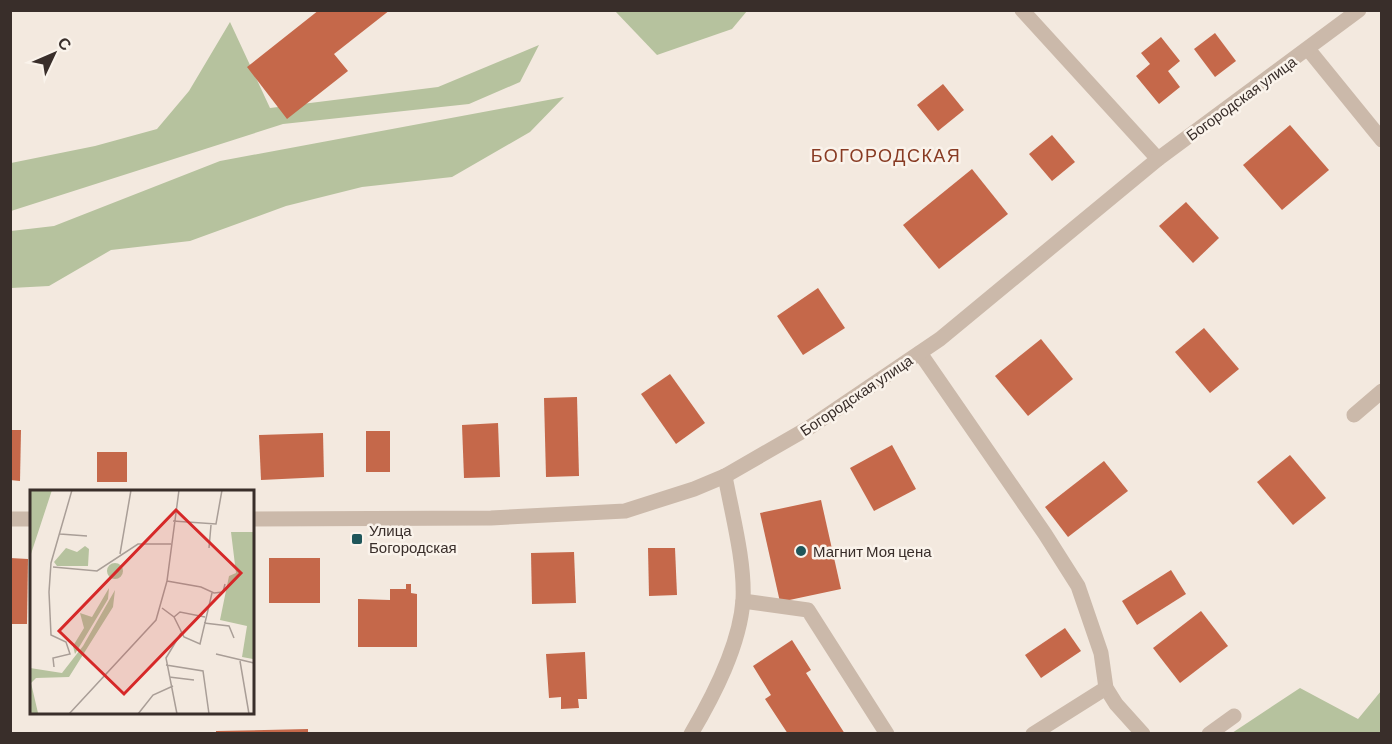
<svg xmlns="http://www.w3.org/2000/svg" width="1392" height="744" font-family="Barlow,sans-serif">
  <rect width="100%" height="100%" fill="#f3e9df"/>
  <g fill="#b6c29e">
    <path d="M 615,11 L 747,11 L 732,29 L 657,55 Z"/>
    <path d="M 230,22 L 270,108 L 438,87 L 539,45 L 520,82 L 469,104 L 283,124 L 11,211 L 11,163 L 95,146 L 157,129 L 189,91 Z"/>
    <path d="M 564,97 L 530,132 L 452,177 L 362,187 L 286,206 L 190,241 L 111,250 L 49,286 L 11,288 L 11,231 L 54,226 L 220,161 Z"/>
    <path d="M 1300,688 L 1358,719 L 1381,691 L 1381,733 L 1232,733 Z"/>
  </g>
  <g fill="#c5684a">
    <path d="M 319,10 L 390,10 L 334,54 L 348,71 L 287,119 L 247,67 Z"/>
    <path d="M 1215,33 L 1236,61 L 1215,77 L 1194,49 Z"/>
    <path d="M 1161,37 L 1180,61 L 1168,71 L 1180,87 L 1159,104 L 1136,76 L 1150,64 L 1141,53 Z"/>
    <path d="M 943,84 L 964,110 L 938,131 L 917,105 Z"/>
    <path d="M 1290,125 L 1329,170 L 1282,210 L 1243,165 Z"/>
    <path d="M 1052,135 L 1075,162 L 1052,181 L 1029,154 Z"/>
    <path d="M 972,169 L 1008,214 L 939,269 L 903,225 Z"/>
    <path d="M 1186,202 L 1219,238 L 1193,263 L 1159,226 Z"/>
    <path d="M 818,288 L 845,328 L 803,355 L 777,316 Z"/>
    <path d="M 1204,328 L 1239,369 L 1210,393 L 1175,352 Z"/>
    <path d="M 1041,339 L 1073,379 L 1028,416 L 995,376 Z"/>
    <path d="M 670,374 L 705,423 L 676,444 L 641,394 Z"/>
    <path d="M 577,397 L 579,476 L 546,477 L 544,398 Z"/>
    <path d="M 498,423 L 500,477 L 464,478 L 462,425 Z"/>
    <path d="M 10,430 L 21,430 L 20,481 L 10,480 Z"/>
    <rect x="366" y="431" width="24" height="41"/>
    <path d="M 323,433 L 324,477 L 261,480 L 259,435 Z"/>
    <path d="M 892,445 L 916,489 L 874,511 L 850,468 Z"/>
    <rect x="97" y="452" width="30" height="30"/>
    <path d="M 1290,455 L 1326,498 L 1293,525 L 1257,482 Z"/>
    <path d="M 1104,461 L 1128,491 L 1068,537 L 1045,507 Z"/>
    <path d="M 821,500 L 841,589 L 780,602 L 760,513 Z"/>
    <path d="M 648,548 L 675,548 L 677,595 L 649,596 Z"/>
    <path d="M 574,552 L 576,603 L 532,604 L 531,553 Z"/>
    <path d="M 10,558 L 28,559 L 27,624 L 10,624 Z"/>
    <rect x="269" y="558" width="51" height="45"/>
    <path d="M 1171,570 L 1186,594 L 1137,625 L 1122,601 Z"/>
    <path d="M 406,584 L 411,584 L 411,593 L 417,594 L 417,647 L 358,647 L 358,599 L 390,600 L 390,589 L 406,589 Z"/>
    <path d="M 1201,611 L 1228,646 L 1180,683 L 1153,648 Z"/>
    <path d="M 1065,628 L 1081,651 L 1041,678 L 1025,655 Z"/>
    <path d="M 792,640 L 811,670 L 806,673 L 845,734 L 788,734 L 765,699 L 771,695 L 753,666 Z"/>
    <path d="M 585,652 L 587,699 L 578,699 L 579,708 L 561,709 L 561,697 L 549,698 L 546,654 Z"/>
    <path d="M 308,729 L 308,734 L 216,734 L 216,731 Z"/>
  </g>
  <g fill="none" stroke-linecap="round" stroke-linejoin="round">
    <g stroke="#cbb9aa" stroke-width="15">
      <path d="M 1022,10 L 1158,159"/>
      <path d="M 1308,49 L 1382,140"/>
      <path d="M 920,353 L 1045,534 L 1078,586 L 1101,653 L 1106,688 L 1116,704 L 1143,734"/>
      <path d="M 1354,415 L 1382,391"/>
      <path d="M 10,519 L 32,519"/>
      <path d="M 252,519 L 491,518 L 625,511 L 694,489 L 725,476 L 810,427 L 940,339 L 1158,159 L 1359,10"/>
      <path d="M 743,601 L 808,610 L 887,734"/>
      <path d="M 691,734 C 714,695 740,645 743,600 C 745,562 732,514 725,476"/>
      <path d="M 1033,734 L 1106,688"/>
      <path d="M 1209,734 L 1234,716"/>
    </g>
  </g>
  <g fill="#1f565a" stroke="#faf3eb" stroke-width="2">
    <rect x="351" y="533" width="12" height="12" rx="3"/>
    <circle cx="801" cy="551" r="6"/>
  </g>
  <g text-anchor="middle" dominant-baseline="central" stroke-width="5" stroke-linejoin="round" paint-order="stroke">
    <g font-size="15" fill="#392e2a" stroke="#faf3eb">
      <text transform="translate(1241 98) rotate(-36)">Богородская улица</text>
      <text transform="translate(856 395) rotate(-34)">Богородская улица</text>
    </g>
    <g font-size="15" fill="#392e2a" stroke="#faf3eb" text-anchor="start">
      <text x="369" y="530">Улица<tspan x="369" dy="17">Богородская</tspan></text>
      <text x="813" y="551">Магнит Моя цена</text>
    </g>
    <g font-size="18" letter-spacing="1.5" fill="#883b23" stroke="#faf3eb">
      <text x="886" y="155">БОГОРОДСКАЯ</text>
    </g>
  </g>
  <g transform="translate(30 490)">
    <rect width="224" height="224" fill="#f3e9df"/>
    <path d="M 0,0 L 22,0 L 0,67 ZM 201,42 L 223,42 L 223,169 L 212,167 L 217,136 L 190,130 L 199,86 L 206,83 ZM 55,56 L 59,59 L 58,76 L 27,76 L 24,72 L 36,58 L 47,62 ZM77 81a8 8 0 1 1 16 0a8 8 0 1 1-16 0ZM 79,98 L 78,109 L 45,164 L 43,156 L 54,138 L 50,123 L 62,127 ZM 85,100 L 83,117 L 39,187 L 6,188 L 1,193 L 8,223 L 0,223 L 0,178 L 32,183 L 53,156 Z" fill="#b6c29e"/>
    <path fill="none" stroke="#a99e97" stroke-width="1.5" d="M 143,31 L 186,34 L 192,0M 30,44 L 57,46M 179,58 L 181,35M 90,64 L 101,0M 23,77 L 67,81 L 108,54 L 141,54M 137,91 L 171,97 L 184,103 L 193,102 L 195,94M 132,118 L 144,127 L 154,147 L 170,154 L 182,103M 144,127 L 150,122 L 175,127M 174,133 L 199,136 L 204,148M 186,164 L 224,173M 210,171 L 219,224M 136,175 L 173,181 L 179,224M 24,177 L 23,168 L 40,164 L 36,152 L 21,145 L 19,102 L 21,73 L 42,0M 139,187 L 164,190M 39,224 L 126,130 L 137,91 L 149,0M 108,224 L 123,205 L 143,196M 147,224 L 136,168 L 151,143"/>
    <path fill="#d62828" fill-opacity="0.15" stroke="#d62828" stroke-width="3" d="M 146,20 L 211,83 L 94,204 L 29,141 Z"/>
    <rect width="224" height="224" fill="none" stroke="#392e2a" stroke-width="3"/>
  </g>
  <rect width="1392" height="744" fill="none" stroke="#392e2a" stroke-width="24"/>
  <g transform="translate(54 54) rotate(46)" stroke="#faf3eb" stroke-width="4.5" paint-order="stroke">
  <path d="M0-4.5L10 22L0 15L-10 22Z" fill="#392e2a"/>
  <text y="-9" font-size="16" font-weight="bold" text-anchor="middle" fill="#392e2a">С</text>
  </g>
</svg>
